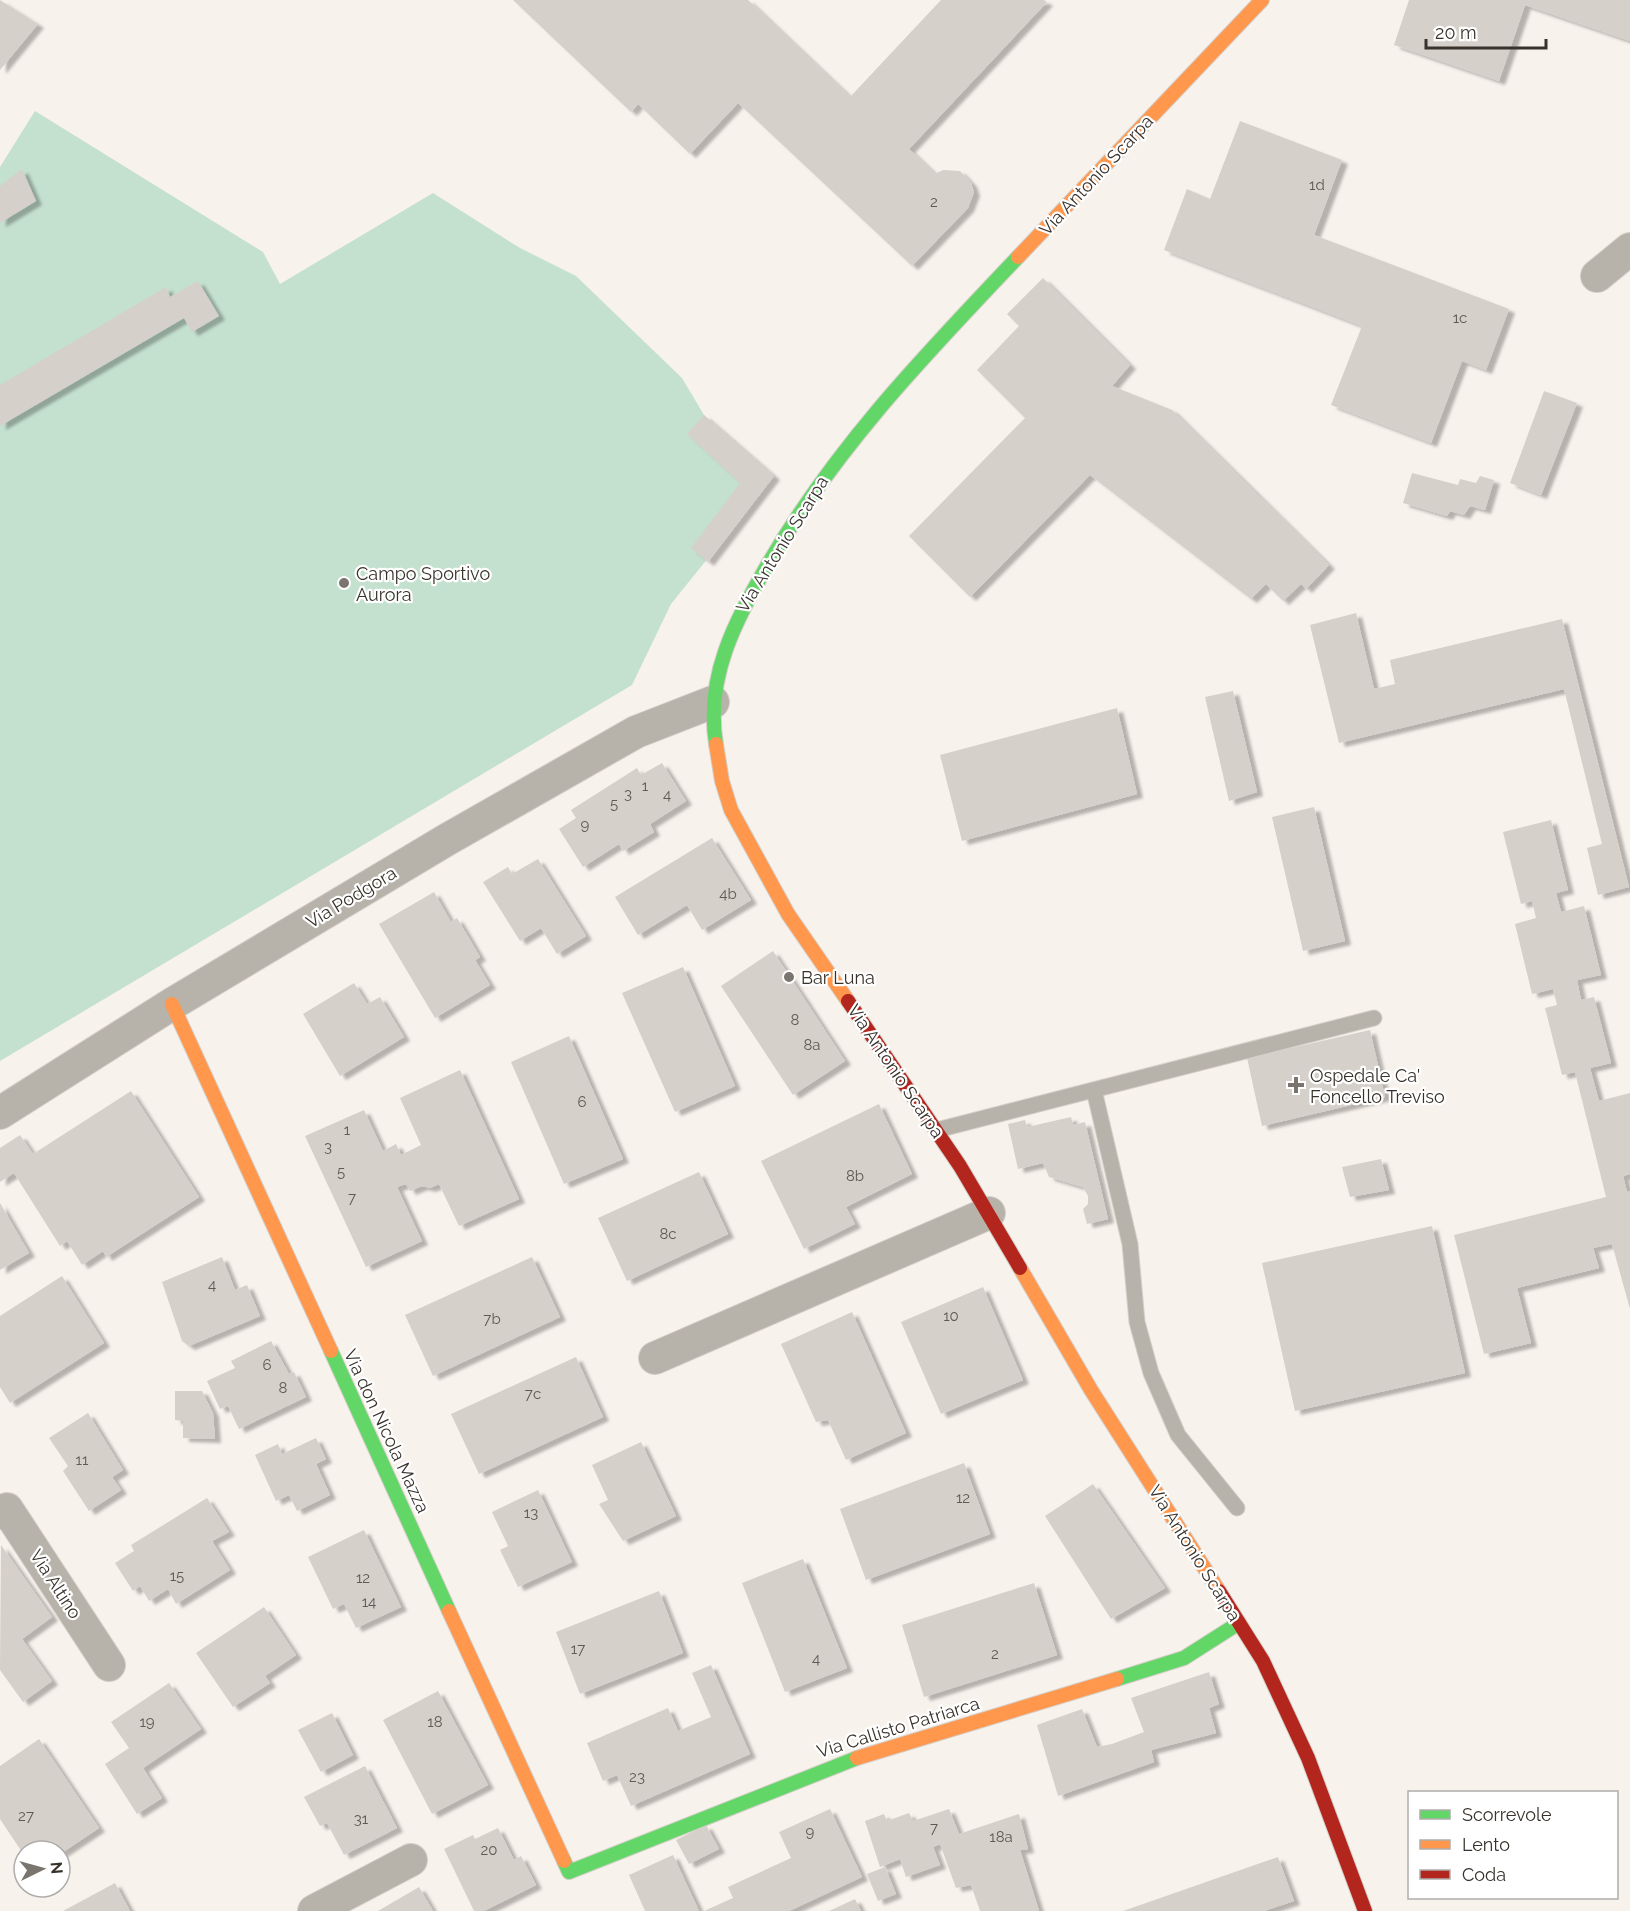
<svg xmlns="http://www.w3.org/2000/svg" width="1630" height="1911" font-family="Raleway,sans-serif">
  <defs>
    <filter id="shadow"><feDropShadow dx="6" dy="4" stdDeviation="1.5" flood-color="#0004"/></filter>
  </defs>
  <rect width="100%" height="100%" fill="#f8f2ec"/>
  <path fill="#c4e0ce" d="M 35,111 L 263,252 L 280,284 L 433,193 L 520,248 L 576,276 L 682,378 L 704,415 L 774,476 L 671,604 L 632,685 L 0,1061 L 0,167 Z"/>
  <g fill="#d5d0ca" filter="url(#shadow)">
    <path d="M 0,0 L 38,24 L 0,70 Z"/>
    <path d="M 513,0 L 748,0 L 850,97 L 941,0 L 1044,0 L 1047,2 L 909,149 L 935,174 L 943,170 L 960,171 L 971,183 L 974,192 L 968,208 L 912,266 L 738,103 L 690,154 L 638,104 L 631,112 Z"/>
    <path d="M 1409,0 L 1630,0 L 1630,41 L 1525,5 L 1499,81 L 1394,45 Z"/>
    <path d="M 1240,121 L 1342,160 L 1314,235 L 1509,309 L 1486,370 L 1462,361 L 1431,443 L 1331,405 L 1362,326 L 1164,250 L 1187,189 L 1210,199 Z"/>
    <path d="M 22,169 L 36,201 L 0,223 L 0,186 Z"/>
    <path d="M 1043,278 L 1130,365 L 1112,386 L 1172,410 L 1329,565 L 1306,589 L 1301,584 L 1283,601 L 1266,584 L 1251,599 L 1090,475 L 970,597 L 909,536 L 1025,418 L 977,370 L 1019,326 L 1007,314 Z"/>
    <path d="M 198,281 L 219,316 L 192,332 L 184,318 L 0,426 L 0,385 L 166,287 L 170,297 Z"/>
    <path d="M 1544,391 L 1577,403 L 1541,495 L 1510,483 Z"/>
    <path d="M 704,415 L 774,476 L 708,562 L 691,548 L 740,483 L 687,434 Z"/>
    <path d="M 1412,473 L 1458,485 L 1460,479 L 1476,483 L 1480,476 L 1494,480 L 1485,510 L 1470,506 L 1464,515 L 1450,511 L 1447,516 L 1403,503 Z"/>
    <path d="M 1356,613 L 1374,689 L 1395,684 L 1390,660 L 1562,619 L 1629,887 L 1598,895 L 1587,848 L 1602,844 L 1564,689 L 1339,743 L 1310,625 Z"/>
    <path d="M 1233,691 L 1257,792 L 1229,801 L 1205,697 Z"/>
    <path d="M 1117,708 L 1137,794 L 962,841 L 940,755 Z"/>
    <path d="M 662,763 L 686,801 L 650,824 L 654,832 L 623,851 L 619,844 L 583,867 L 559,829 L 576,818 L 571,810 L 637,768 L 641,775 Z"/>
    <path d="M 1314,807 L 1345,941 L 1303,951 L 1272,817 Z"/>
    <path d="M 1551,820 L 1568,890 L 1556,893 L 1561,912 L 1584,906 L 1601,975 L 1577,980 L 1581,1000 L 1594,997 L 1611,1063 L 1590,1068 L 1599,1101 L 1630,1093 L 1630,1174 L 1623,1176 L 1627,1192 L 1630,1191 L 1630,1309 L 1612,1244 L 1593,1248 L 1599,1268 L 1517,1288 L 1531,1343 L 1484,1354 L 1454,1235 L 1606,1197 L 1575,1072 L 1562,1075 L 1545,1008 L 1557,1005 L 1553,989 L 1532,994 L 1515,924 L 1536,918 L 1532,901 L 1521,904 L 1503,832 Z"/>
    <path d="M 712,838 L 751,900 L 702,930 L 687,905 L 638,935 L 615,897 Z"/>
    <path d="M 538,859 L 586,936 L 557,954 L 541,928 L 520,941 L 483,882 L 508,867 L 512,874 Z"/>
    <path d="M 434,892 L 451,922 L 457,918 L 480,957 L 475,960 L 490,985 L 435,1018 L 379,924 Z"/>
    <path d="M 773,951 L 845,1061 L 793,1095 L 721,986 Z"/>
    <path d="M 683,967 L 735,1086 L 675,1112 L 622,993 Z"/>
    <path d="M 354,983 L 367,1004 L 380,997 L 404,1037 L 340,1076 L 303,1014 Z"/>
    <path d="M 1370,1030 L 1385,1097 L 1262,1126 L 1247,1058 Z"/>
    <path d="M 569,1036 L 623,1159 L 564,1184 L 511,1062 Z"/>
    <path d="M 460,1070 L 519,1199 L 459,1226 L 439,1184 L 430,1188 L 422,1186 L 410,1191 L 406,1184 L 397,1187 L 422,1241 L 366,1267 L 305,1136 L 364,1110 L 383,1151 L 396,1144 L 401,1155 L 421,1145 L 400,1098 Z"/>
    <path d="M 131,1091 L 199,1197 L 106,1257 L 103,1251 L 82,1265 L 67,1241 L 60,1246 L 14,1173 L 0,1182 L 0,1148 L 20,1135 L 33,1154 Z"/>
    <path d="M 879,1104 L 912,1174 L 846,1207 L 855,1224 L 804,1249 L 761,1161 Z"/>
    <path d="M 1071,1117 L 1073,1125 L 1085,1122 L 1108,1219 L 1087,1224 L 1083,1209 L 1088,1204 L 1088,1196 L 1083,1187 L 1049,1177 L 1043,1163 L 1018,1169 L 1008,1124 L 1025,1120 L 1027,1127 Z"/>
    <path d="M 1381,1159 L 1389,1190 L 1350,1197 L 1342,1167 Z"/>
    <path d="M 699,1172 L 728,1234 L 627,1281 L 598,1218 Z"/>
    <path d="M 0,1203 L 29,1253 L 0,1270 Z"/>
    <path d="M 1432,1226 L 1465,1373 L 1295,1411 L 1262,1263 Z"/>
    <path d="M 222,1257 L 235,1290 L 247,1285 L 260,1316 L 189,1346 L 182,1341 L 162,1282 Z"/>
    <path d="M 532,1257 L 560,1317 L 433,1376 L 405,1315 Z"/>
    <path d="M 62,1276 L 104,1343 L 10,1403 L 0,1387 L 0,1316 Z"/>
    <path d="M 983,1287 L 1023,1380 L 941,1414 L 901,1322 Z"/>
    <path d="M 852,1312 L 906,1433 L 846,1460 L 828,1420 L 816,1422 L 781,1344 Z"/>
    <path d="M 271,1341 L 289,1374 L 294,1372 L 306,1397 L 239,1429 L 228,1406 L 220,1409 L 207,1381 L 235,1368 L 231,1361 Z"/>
    <path d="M 576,1357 L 603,1417 L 479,1474 L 451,1414 Z"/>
    <path d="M 175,1391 L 202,1391 L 213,1413 L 215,1439 L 183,1438 L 183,1421 L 175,1420 Z"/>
    <path d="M 88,1413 L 123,1470 L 112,1477 L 121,1490 L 89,1511 L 63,1471 L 68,1466 L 49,1438 Z"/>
    <path d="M 316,1438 L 326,1459 L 316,1464 L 330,1495 L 297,1511 L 289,1495 L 276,1501 L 255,1455 L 278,1444 L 282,1454 Z"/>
    <path d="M 641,1442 L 676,1516 L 623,1541 L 599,1504 L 608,1500 L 592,1465 Z"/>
    <path d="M 964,1463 L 990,1534 L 866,1580 L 840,1509 Z"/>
    <path d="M 1093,1484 L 1165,1588 L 1111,1619 L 1045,1516 Z"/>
    <path d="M 538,1490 L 572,1562 L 518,1587 L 500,1550 L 508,1546 L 492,1512 Z"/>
    <path d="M 207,1498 L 229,1532 L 212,1541 L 230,1570 L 176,1604 L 168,1589 L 149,1601 L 140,1586 L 133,1591 L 115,1563 L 134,1551 L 131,1545 Z"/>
    <path d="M 364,1530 L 401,1607 L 356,1628 L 344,1604 L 333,1609 L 308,1557 Z"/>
    <path d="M 1,1545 L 52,1617 L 22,1639 L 52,1681 L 23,1702 L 0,1670 Z"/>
    <path d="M 803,1559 L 847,1668 L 785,1692 L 742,1583 Z"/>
    <path d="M 1034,1583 L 1057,1655 L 924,1697 L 902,1625 Z"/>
    <path d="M 659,1591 L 683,1653 L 580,1694 L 556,1632 Z"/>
    <path d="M 264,1607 L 296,1655 L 265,1676 L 270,1683 L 233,1707 L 196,1653 Z"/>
    <path d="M 711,1665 L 750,1754 L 631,1806 L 617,1775 L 603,1781 L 587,1743 L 668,1708 L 678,1731 L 711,1717 L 692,1673 Z"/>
    <path d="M 1209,1672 L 1219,1704 L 1209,1708 L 1216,1733 L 1151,1750 L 1154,1762 L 1058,1796 L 1037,1725 L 1082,1709 L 1097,1747 L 1112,1744 L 1144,1732 L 1131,1698 Z"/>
    <path d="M 169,1683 L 201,1729 L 143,1768 L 162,1798 L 137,1814 L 105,1764 L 129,1748 L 111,1722 Z"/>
    <path d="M 438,1691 L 488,1785 L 432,1814 L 383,1720 Z"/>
    <path d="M 332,1713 L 353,1755 L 321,1772 L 298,1730 Z"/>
    <path d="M 39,1739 L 99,1828 L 60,1854 L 60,1851 L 24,1851 L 24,1855 L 0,1819 L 0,1766 Z"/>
    <path d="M 365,1766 L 397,1828 L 344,1855 L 327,1823 L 320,1826 L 304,1797 Z"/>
    <path d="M 830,1809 L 862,1877 L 789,1911 L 704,1911 L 733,1898 L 728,1887 L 791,1858 L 779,1832 Z"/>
    <path d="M 949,1809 L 959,1834 L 1019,1814 L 1028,1849 L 1020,1850 L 1039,1911 L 980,1911 L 971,1885 L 956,1888 L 940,1844 L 933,1847 L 940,1865 L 906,1877 L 900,1859 L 880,1867 L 865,1821 L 884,1814 L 887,1821 L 909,1813 L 913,1821 Z"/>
    <path d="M 706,1825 L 719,1849 L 689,1864 L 676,1840 Z"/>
    <path d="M 498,1828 L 514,1860 L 521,1856 L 536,1885 L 484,1911 L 474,1911 L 444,1849 L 473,1835 L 475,1839 Z"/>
    <path d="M 673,1855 L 699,1911 L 645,1911 L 629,1875 Z"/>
    <path d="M 1278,1857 L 1294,1901 L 1264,1911 L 1123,1911 Z"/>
    <path d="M 885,1867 L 896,1894 L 878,1901 L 867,1874 Z"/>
    <path d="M 115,1883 L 130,1911 L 63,1911 Z"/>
    <path d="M 419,1887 L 433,1911 L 378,1911 Z"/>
    <path d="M 855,1899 L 861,1911 L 829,1911 Z"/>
  </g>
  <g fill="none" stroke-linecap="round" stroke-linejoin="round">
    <defs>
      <g id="lane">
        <path d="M 1094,1090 L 1130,1244 L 1137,1322 L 1151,1373 L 1178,1435 L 1237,1508"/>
        <path d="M 937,1130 L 1374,1018"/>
      </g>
      <g id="street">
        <path d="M 1597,276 L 1630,249"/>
        <path d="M 0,1113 L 172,1004 L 448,839 L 636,732 L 713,702"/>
        <path d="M 655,1358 L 989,1213"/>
        <path d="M 0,1513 L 7,1509 L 109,1665"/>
        <path d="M 314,1911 L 411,1860"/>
      </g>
      <g id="fast">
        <path d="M 716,744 C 705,677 735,622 767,566 C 835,448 925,355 1018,257"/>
        <path d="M 331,1351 L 449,1611"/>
        <path d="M 1117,1679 L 1184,1658 L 1239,1623"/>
        <path d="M 564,1861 L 569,1872 L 857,1758"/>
      </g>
      <g id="slow">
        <path d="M 1018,257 L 1262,0"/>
        <path d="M 716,744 L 722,781 L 731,810 L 788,914 L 848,1001"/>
        <path d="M 172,1004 L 331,1351"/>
        <path d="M 1020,1268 L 1091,1390 L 1219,1591"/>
        <path d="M 449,1611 L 564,1861"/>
        <path d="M 857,1758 L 1117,1679"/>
      </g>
      <g id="jam">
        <path d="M 848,1001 L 960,1166 L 1020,1268"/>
        <path d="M 1219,1591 L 1263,1661 L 1308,1758 L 1365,1911"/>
      </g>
    </defs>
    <use href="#lane" stroke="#d5cfca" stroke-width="17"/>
    <use href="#street" stroke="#d5cfca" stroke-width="34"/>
    <use href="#fast" stroke="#d5cfca" stroke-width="16"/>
    <use href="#slow" stroke="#d5cfca" stroke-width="16"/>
    <use href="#jam" stroke="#d5cfca" stroke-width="16"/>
    <use href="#lane" stroke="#b7b3ab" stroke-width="15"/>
    <use href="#street" stroke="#b7b3ab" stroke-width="32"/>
    <use href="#fast" stroke="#63d668" stroke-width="14"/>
    <use href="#slow" stroke="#ff974d" stroke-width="14"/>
    <use href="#jam" stroke="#b3261e" stroke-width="14"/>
  </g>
  <g fill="#7b756f" stroke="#fff" stroke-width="2">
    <circle cx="344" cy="583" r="6"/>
    <circle cx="789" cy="977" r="6"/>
    <path d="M1293 1076h6v6h6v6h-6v6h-6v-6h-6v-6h6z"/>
  </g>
  <g text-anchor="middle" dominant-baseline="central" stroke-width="4.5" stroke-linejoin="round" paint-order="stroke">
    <g font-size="15" fill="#5f5a54">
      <text x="1317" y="185">1d</text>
      <text x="934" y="202">2</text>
      <text x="1460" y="318">1c</text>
      <text x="645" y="786">1</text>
      <text x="628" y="794">3</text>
      <text x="667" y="795">4</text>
      <text x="614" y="804">5</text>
      <text x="585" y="825">9</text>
      <text x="728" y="894">4b</text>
      <text x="795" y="1020">8</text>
      <text x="812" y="1045">8a</text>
      <text x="582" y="1102">6</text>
      <text x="347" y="1130">1</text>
      <text x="328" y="1147">3</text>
      <text x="341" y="1172">5</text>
      <text x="855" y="1176">8b</text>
      <text x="352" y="1198">7</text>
      <text x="668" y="1234">8c</text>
      <text x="212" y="1285">4</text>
      <text x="951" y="1316">10</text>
      <text x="492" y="1319">7b</text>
      <text x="267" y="1365">6</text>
      <text x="283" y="1388">8</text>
      <text x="533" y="1394">7c</text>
      <text x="82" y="1460">11</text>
      <text x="963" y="1498">12</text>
      <text x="531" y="1513">13</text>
      <text x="177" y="1576">15</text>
      <text x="363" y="1578">12</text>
      <text x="369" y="1602">14</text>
      <text x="578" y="1649">17</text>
      <text x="995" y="1654">2</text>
      <text x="816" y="1659">4</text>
      <text x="147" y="1722">19</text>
      <text x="435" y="1722">18</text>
      <text x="637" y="1777">23</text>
      <text x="26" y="1816">27</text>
      <text x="361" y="1819">31</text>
      <text x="934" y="1828">7</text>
      <text x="810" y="1832">9</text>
      <text x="1001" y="1837">18a</text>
      <text x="489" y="1850">20</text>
    </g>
    <g font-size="18" fill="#38322c" stroke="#fff">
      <text transform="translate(1096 175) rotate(-47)">Via Antonio Scarpa</text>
      <text transform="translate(782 544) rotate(-58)">Via Antonio Scarpa</text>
      <text transform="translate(351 897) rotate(-31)">Via Podgora</text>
      <text transform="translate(896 1071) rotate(56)">Via Antonio Scarpa</text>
      <text transform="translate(387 1431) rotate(65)">Via don Nicola Mazza</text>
      <text transform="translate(1195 1553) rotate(58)">Via Antonio Scarpa</text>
      <text transform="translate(56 1584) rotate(57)">Via Altino</text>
      <text transform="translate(898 1727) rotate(-17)">Via Callisto Patriarca</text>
    </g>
    <g font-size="18" fill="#38322c" stroke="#fff" text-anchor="start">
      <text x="356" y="573">Campo Sportivo<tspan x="356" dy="21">Aurora</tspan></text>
      <text x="801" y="977">Bar Luna</text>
      <text x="1310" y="1075">Ospedale Ca'<tspan x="1310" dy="21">Foncello Treviso</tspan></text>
    </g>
  </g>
  <rect x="1408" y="1791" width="210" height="108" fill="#ffffff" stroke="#afadab" stroke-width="1.5"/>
  <rect x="1420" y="1810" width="30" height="9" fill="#63d668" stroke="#afadab" stroke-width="1.5"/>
  <text x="1462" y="1821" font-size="18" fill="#38322c">Scorrevole</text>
  <rect x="1420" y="1840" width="30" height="9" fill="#ff974d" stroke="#afadab" stroke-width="1.5"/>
  <text x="1462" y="1851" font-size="18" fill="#38322c">Lento</text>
  <rect x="1420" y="1870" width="30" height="9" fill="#b3261e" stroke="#afadab" stroke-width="1.5"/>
  <text x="1462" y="1881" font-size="18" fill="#38322c">Coda</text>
  <g transform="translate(42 1869) rotate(85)"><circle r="28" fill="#ffffff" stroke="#afadab" stroke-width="1.5"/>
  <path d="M0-4.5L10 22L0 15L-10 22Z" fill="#7b756f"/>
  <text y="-9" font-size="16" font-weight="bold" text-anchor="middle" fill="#38322c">N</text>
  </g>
  <path d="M1426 39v9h120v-9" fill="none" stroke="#38322c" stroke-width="3"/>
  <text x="1435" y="39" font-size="18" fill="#38322c" stroke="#ffffff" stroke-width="4.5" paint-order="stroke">20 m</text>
</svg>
